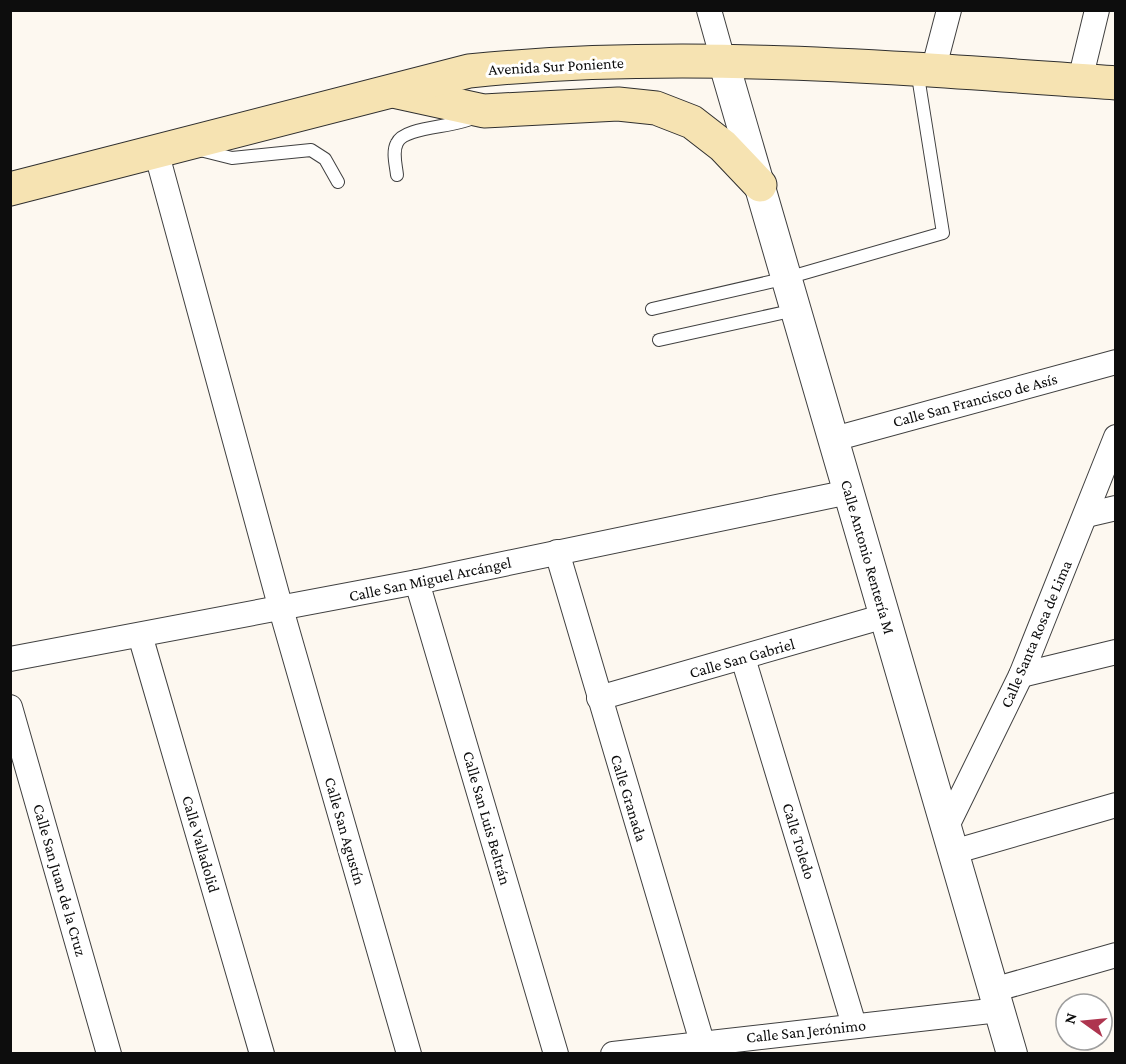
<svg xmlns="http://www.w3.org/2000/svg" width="1126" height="1064" font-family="'Crimson Pro',serif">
  <rect width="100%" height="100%" fill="#fdf8f0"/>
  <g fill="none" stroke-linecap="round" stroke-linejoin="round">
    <defs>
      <g id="service">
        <path d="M 200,150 L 232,158 L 311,150 L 325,159 L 338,182"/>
        <path d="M 397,175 C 396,165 392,152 397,143 C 404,126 456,128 475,117"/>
        <path d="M 652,309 L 787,278 L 943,233 L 917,70"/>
        <path d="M 659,340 L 795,310"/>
      </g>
      <g id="minor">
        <path d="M 709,10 L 723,60"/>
        <path d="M 933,71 L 949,10"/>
        <path d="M 1080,80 L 1097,10"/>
        <path d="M 156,151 L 281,609 L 409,1054"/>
        <path d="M 834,439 L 1116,362"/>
        <path d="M 1086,515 L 1116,508"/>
        <path d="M 557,552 L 702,1042"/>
        <path d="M 417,582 L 556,1054"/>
        <path d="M 140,635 L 262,1054"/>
        <path d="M 743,658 L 854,1025"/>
        <path d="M 10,659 L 417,582 L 849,492"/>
        <path d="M 1021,675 L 1116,652"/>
        <path d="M 599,698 L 885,616"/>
        <path d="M 10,707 L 109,1054"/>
        <path d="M 946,828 L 1021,675 L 1116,437"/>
        <path d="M 953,852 L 1116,805"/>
        <path d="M 993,990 L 1116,955"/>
        <path d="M 613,1054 L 999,1010"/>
      </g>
      <path id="tertiary" d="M 723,60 L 1012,1054"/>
      <g id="secondary">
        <path d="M 397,92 L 484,111 L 618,104 L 656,108 L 692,122 L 723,146 L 760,185"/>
        <path d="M 10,189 L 469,71 C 684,49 901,68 1116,83"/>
      </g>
    </defs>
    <use href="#service" stroke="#404040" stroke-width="14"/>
    <use href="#minor" stroke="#404040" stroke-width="26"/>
    <use href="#tertiary" stroke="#404040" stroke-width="32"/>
    <use href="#secondary" stroke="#2f2f2f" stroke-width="35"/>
    <use href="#service" stroke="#fff" stroke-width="12"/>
    <use href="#minor" stroke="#fff" stroke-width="24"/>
    <use href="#tertiary" stroke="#fff" stroke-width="30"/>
    <use href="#secondary" stroke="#f6e3b2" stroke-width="33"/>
  </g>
  <g text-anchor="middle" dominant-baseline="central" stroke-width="6" stroke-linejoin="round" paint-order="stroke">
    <g font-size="16" fill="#0d0d0d" stroke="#fff">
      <text transform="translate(556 66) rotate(-3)">Avenida Sur Poniente</text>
      <text transform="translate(975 400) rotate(-15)">Calle San Francisco de Asís</text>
      <text transform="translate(868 557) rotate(74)">Calle Antonio Rentería M</text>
      <text transform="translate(430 579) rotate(-12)">Calle San Miguel Arcángel</text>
      <text transform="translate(1036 634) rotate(-67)">Calle Santa Rosa de Lima</text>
      <text transform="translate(742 658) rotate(-16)">Calle San Gabriel</text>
      <text transform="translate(629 798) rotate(73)">Calle Granada</text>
      <text transform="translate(487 818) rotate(74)">Calle San Luis Beltrán</text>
      <text transform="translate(345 831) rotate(74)">Calle San Agustín</text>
      <text transform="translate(799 841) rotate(73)">Calle Toledo</text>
      <text transform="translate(201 844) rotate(74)">Calle Valladolid</text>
      <text transform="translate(60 880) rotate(74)">Calle San Juan de la Cruz</text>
      <text transform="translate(806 1031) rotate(-6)">Calle San Jerónimo</text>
    </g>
  </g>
  <rect width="1126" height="1064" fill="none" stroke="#0d0d0d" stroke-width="24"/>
  <g transform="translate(1084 1022) rotate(285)"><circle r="28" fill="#ffffff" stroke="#9e9e9e" stroke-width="1.5"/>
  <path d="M0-4.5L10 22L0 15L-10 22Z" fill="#ae354f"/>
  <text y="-9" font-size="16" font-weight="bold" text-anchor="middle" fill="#0d0d0d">N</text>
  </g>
</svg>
